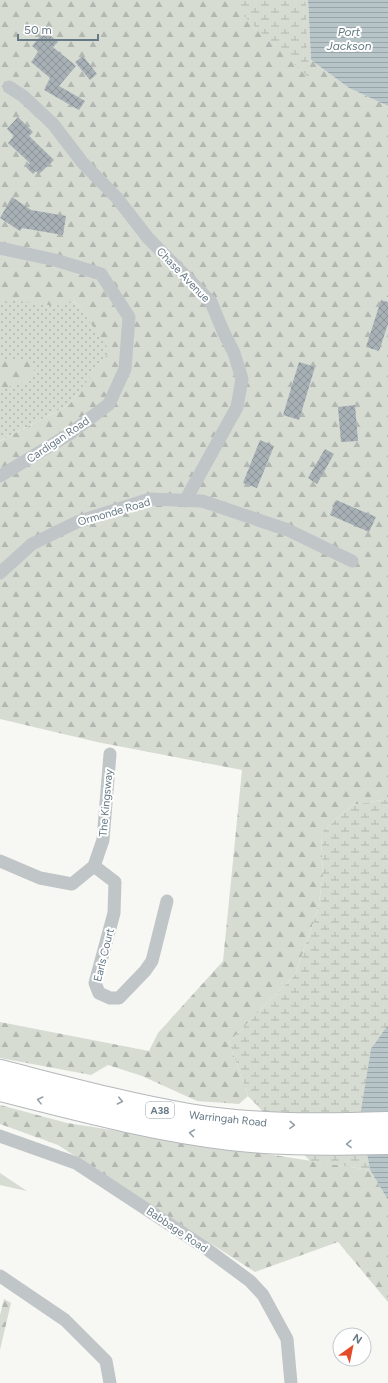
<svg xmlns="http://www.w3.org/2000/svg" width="388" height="1383" font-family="Figtree,sans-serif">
  <defs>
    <pattern id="grass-dots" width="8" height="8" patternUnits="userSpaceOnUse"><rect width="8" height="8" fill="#d7dcd3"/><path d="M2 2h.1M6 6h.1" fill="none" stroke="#b2b7b1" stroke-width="1.8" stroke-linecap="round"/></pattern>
    <pattern id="forest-firs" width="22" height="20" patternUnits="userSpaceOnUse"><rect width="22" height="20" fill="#d7dcd3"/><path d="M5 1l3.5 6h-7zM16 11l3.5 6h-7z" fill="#b2b7b1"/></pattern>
    <pattern id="wetland-marsh" width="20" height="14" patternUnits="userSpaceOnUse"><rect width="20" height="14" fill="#d7dcd3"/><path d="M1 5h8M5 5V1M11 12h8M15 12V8" fill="none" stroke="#b2b7b1"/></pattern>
    <pattern id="water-rules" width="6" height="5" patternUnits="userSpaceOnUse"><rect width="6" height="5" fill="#b7c4c8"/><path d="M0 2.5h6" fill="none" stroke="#99a4a8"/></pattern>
    <pattern id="building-cross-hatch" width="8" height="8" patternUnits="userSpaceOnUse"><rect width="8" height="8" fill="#a7b0b5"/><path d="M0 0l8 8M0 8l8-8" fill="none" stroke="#8c9499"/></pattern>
  </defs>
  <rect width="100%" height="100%" fill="#f7f7f4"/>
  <path fill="url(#grass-dots)" d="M 0,276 L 40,277 L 78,305 L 111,351 L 69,405 L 0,441 Z"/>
  <g fill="url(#forest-firs)">
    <path d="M 0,0 L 308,0 L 311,60 L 349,88 L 388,106 L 388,799 L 352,805 L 321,833 L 323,874 L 318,909 L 295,975 L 229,1042 L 248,1096 L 239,1104 L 197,1101 L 142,1076 L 108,1065 L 91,1075 L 0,1058 L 0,1022 L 149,1051 L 158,1033 L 223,961 L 242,770 L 97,742 L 0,719 L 0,441 L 69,405 L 110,351 L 78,305 L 73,301 L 56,306 L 11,300 L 0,303 Z"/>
    <path d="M 30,360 L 35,369 L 25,382 L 0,389 L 0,361 Z"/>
    <path d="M 0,1105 L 67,1123 L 370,1170 L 388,1200 L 388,1302 L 338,1242 L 255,1272 L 58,1145 L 0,1124 Z"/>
    <path d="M 4,1299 L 11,1303 L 0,1350 L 0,1315 Z"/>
  </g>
  <g fill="url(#wetland-marsh)">
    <path d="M 227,0 L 304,0 L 306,5 L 307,55 L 312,75 L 310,79 Z"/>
    <path d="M 388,799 L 388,1025 L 360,1117 L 370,1170 L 310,1161 L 248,1096 L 229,1042 L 295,975 L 318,909 L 323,874 L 321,833 L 352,805 Z"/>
  </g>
  <path fill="#d7dcd3" d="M 0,1173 L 27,1191 L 0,1185 Z"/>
  <g fill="url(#water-rules)">
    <path d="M 308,0 L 388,0 L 388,106 L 349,88 L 311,60 Z"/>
    <path d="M 388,1025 L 388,1200 L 370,1170 L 360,1117 L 371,1049 Z"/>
  </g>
  <g fill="url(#building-cross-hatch)">
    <path d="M 45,31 L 58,42 L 53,47 L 76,66 L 59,86 L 85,101 L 79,110 L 44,90 L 50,78 L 31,62 L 39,52 L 32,46 Z"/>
    <path d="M 83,56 L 97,74 L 90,80 L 75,62 Z"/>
    <path d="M 18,117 L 33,132 L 29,136 L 54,160 L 39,174 L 36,171 L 33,174 L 26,167 L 30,163 L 8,143 L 14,136 L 7,129 Z"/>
    <path d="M 12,197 L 31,210 L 66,216 L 63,235 L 22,228 L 20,231 L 0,218 Z"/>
    <path d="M 381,300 L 388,302 L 388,324 L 379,351 L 366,347 Z"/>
    <path d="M 299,362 L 315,367 L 299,420 L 283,415 Z"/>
    <path d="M 355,405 L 358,441 L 341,442 L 338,407 Z"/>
    <path d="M 260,440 L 274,446 L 257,488 L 243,483 Z"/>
    <path d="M 325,449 L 334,454 L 317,484 L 308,478 Z"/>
    <path d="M 336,500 L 376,517 L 369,532 L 330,515 Z"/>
  </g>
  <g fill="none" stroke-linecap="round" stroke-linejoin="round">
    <defs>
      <g id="trunk">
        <path d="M 0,1071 C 63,1087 125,1104 189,1115 C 255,1126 321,1125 388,1123"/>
        <path d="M 0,1090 C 76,1109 153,1130 231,1139 C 283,1145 336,1144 388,1143"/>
      </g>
    </defs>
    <use href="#trunk" stroke="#b4b8bb" stroke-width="24"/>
    <g stroke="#c0c5c8" stroke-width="13">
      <path d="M 9,87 L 23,96 L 53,124 L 82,162 L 117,198 L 148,238 L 211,302 L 223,331 L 234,353 L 242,379 L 237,407 L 185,501"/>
      <path d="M 0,248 L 55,260 L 101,274 L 129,317 L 125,369 L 109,404 L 68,435 L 0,476"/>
      <path d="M 0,573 L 32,544 L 77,522 L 150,499 L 202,501 L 288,530 L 352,561"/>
      <path d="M 0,861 L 40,878 L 72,884 L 94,866 L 103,840 L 110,754"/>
      <path d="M 94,866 L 115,882 L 114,913 L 95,983 L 99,993 L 110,998 L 119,998 L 145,971 L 152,961 L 167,901"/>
      <path d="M 0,1136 L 76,1163 L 204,1247 L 250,1281 L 263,1295 L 287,1339 L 291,1383"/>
      <path d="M 0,1276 L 65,1320 L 106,1361 L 110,1383"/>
    </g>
    <use href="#trunk" stroke="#fff" stroke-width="22"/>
  </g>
  <defs><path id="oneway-chevron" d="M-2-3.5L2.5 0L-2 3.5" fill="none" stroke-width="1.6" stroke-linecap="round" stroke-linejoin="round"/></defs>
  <g stroke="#94a1aa">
    <use href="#oneway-chevron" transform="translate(40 1100) rotate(-166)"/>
    <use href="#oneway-chevron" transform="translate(120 1101) rotate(13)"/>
    <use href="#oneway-chevron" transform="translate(292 1125) rotate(2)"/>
    <use href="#oneway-chevron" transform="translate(192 1133) rotate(-172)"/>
    <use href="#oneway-chevron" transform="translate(349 1144) rotate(179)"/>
  </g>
  <g text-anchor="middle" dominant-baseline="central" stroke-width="4" stroke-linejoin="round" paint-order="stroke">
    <rect fill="#fff" stroke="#94a1aa" stroke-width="1" x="146" y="1102" width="28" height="16" rx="3"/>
    <g font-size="10" font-weight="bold" fill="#667985">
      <text x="160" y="1110">A38</text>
    </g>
    <g font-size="11" fill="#667985" stroke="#fff">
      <text transform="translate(183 275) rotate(46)">Chase Avenue</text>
      <text transform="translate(58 440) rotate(-34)">Cardigan Road</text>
      <text transform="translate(114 512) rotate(-16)">Ormonde Road</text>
      <text transform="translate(106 803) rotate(-85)">The Kingsway</text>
      <text transform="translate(104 955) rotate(-76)">Earls Court</text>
      <text transform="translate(228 1119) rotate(6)">Warringah Road</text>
      <text transform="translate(177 1230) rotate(34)">Babbage Road</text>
    </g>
    <g font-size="12" font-style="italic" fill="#627a81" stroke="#fff">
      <text x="349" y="32">Port<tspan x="349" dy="14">Jackson</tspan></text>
    </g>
  </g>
  <g transform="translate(352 1347) rotate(33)"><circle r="19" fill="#ffffff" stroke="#c2c9ce"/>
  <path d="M0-3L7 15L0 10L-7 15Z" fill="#e44b28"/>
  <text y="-6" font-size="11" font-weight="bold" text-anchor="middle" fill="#667985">N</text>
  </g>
  <path d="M18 34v6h80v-6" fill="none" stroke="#667985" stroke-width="2"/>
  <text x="24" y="34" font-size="12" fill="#667985" stroke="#ffffff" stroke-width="3" paint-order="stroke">50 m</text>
</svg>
